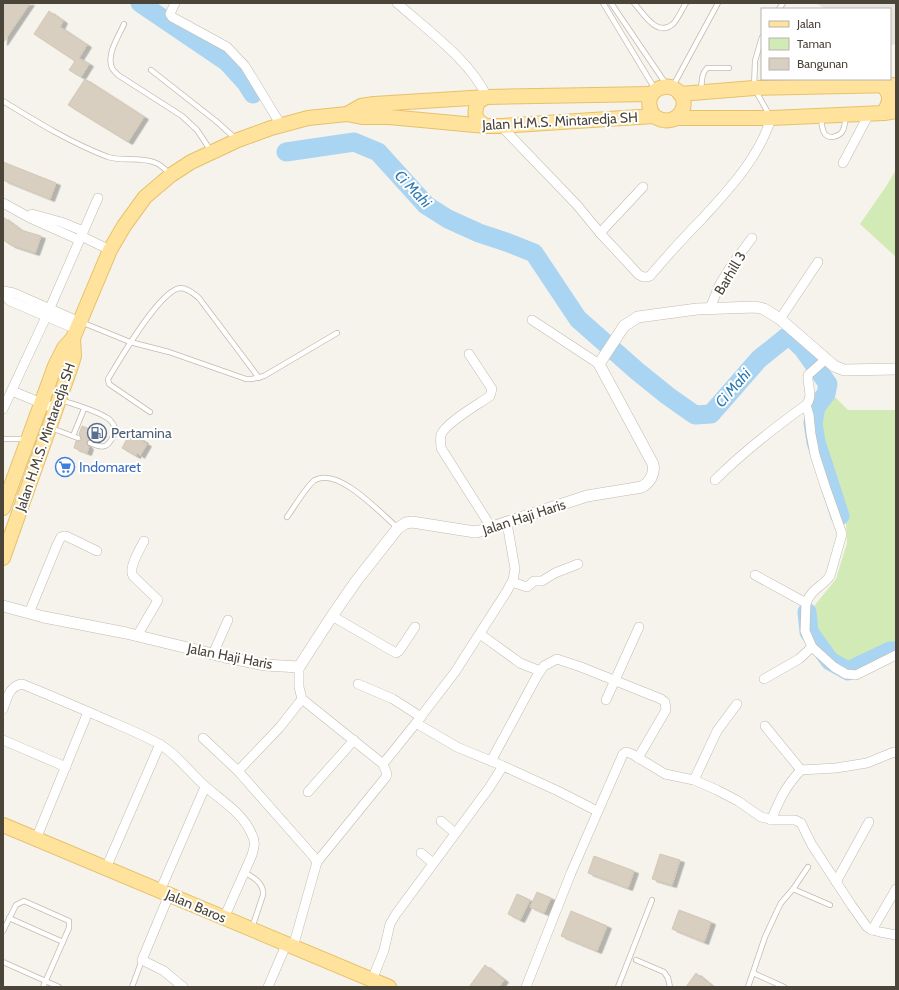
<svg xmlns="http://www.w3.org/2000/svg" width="899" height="990" font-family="Cabin,sans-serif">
  <defs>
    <filter id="shadow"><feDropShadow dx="4.5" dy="2.5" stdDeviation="0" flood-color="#0004"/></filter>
  </defs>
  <rect width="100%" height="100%" fill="#f6f3ec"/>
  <path fill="#e6e2dd" d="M 815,3 L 896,3 L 896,44 L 892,45 L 890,44 L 890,9 L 826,9 Z"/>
  <g fill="#d2eab5">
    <path d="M 896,170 L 896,257 L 860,224 L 885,188 Z"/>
    <path d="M 833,395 L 848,410 L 896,410 L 896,646 L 871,653 L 849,667 L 834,658 L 816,637 L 811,621 L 815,605 L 836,579 L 847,543 L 846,521 L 819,442 L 819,413 L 822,403 Z"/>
  </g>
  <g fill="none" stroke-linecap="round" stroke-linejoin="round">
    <g stroke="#a9d4f2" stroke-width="19">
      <path d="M 140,3 L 227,62 L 246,83 L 253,94"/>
      <path d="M 286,152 L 354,142 L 378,152 L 426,205 L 448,219 L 479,233 L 509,243 L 534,253 L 578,319 L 637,371 L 668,396 L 695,415 L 711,414 L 759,359 L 789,335 L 803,349 L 828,384 L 826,394 L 816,407 L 813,423 L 816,442 L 840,516"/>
      <path d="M 807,612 L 809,632 L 830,661 L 848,671 L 890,651 L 896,651"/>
    </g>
  </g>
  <g fill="#d8cfc1" stroke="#d3c7b4" filter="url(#shadow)">
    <path d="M 3,3 L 30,3 L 3,43 Z"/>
    <path d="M 49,11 L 63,21 L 60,27 L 87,45 L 79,58 L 89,64 L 81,77 L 69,70 L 75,61 L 34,34 Z"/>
    <path d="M 85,79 L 144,117 L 128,142 L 68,105 Z"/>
    <path d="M 3,162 L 56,183 L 50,199 L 3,180 Z"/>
    <path d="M 3,217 L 21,230 L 41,236 L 35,253 L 11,245 L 3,240 Z"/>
    <path d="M 82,426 L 95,431 L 92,440 L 88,440 L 86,442 L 87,445 L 89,447 L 87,453 L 74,448 L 76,441 L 80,441 L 82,439 L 81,436 L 79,434 Z"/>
    <path d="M 130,433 L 144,441 L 143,442 L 147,444 L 140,456 L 137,453 L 136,456 L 122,448 Z"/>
    <path d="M 660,854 L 680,860 L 672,885 L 652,879 Z"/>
    <path d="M 594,856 L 634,871 L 628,888 L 588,873 Z"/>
    <path d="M 537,892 L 551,898 L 544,913 L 530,907 Z"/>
    <path d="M 517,894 L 530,900 L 520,920 L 508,914 Z"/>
    <path d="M 679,910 L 711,922 L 704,942 L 672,929 Z"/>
    <path d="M 571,911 L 607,926 L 597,951 L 561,936 Z"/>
    <path d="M 485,965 L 504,980 L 499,987 L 469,987 Z"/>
    <path d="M 696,973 L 713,987 L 686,987 Z"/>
  </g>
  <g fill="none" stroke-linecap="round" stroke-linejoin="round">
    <defs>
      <g id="service">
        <path d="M 603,3 L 655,89"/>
        <path d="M 611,3 L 666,84"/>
        <path d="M 634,3 C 643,13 657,38 673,24 C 678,19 682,9 686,3"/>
        <path d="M 779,9 L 783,3"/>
        <path d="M 124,24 C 119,36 106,54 112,68 C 113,70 116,73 118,75 L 182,116 L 197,130 L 211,151"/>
        <path d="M 762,37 L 755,61 L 754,88 L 770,116"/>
        <path d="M 151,70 L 216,121 L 236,139"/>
        <path d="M 673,86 L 718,3"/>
        <path d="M 701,90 C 702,82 701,74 707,68 L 729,68"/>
        <path d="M 3,101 C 37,122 71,143 108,157 C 123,162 140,156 156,163 C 161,165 166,170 170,174"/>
        <path d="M 821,118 C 822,126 822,138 833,137 C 836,136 840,135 842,132 C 845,128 845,121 846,116"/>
        <path d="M 81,322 L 130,342 L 169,352 L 246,379 L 252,379 L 264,376 L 337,333"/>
        <path d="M 61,400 C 75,405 99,411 110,420 C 112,422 114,425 115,428 C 116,433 110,444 105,446 C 100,448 95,445 90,443"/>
        <path d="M 150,412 L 109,384 L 108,379 C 119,361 159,291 180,288 C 188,288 194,294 199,298 L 259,378"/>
        <path d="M 51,428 L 78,438"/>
        <path d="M 73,436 L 84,409"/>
        <path d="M 3,439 L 25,439"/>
        <path d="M 287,517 C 293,509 307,485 315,480 C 339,467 380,513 398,528"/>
        <path d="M 244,872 C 253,877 264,883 263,895 L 252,928"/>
        <path d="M 793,889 L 830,905"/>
        <path d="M 9,918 L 63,942"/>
        <path d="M 3,931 L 16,905 L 24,901 L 69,921 L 69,928 L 43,987"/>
        <path d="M 636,960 L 664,972 L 668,978 L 670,987"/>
        <path d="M 3,962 L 59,987"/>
        <path d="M 753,973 L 784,987"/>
        <path d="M 132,987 L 142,960"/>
        <path d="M 618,987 L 652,900"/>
        <path d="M 748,987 L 765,937 L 777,911 L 781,903 L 793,889 L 808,867"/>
      </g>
      <g id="minor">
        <path d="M 175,3 L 170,14 L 172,17 L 227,47 L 245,66 L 281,125"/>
        <path d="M 397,3 C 426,29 471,61 487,97"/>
        <path d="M 501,126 L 577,205 L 600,233 L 639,275 C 643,277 645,278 650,276 C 667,256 684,237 702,219 C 729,189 759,158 771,118"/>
        <path d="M 843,163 L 869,114"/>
        <path d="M 3,203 L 32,219 L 79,240"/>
        <path d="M 32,214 L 61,222 L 83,231"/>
        <path d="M 600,233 L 643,187"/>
        <path d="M 81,236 L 110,250"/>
        <path d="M 3,291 L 14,293 L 80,322"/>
        <path d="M 3,293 L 10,301 L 76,329"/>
        <path d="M 710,308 L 720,284 L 731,266 L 752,238"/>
        <path d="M 780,319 L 818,262"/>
        <path d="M 532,320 L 599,364"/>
        <path d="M 469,354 L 492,389 L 490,396 C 479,404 445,423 441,435 C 440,439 441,444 441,448 L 491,527"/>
        <path d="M 12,391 L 56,409"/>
        <path d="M 3,409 L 46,317 L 98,198"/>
        <path d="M 715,480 C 743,452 774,428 806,405 C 814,396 807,386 808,375 L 826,359"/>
        <path d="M 755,575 L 806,603 L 805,631 L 812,647 L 834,667 L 846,674 L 856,675 L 896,655"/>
        <path d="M 512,582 L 527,587 L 534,581 L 542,581 L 555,573 L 578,564"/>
        <path d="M 806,603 C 812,588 821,588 830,576 L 842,534 L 825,486 L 815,455 L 811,434 L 809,415 L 806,405"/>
        <path d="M 29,613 L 57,545 L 61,537 L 64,536 L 66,536 L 97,551"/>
        <path d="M 332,616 L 396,653 L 399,651 L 415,627"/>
        <path d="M 480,634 L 520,663 L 540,671"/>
        <path d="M 137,636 L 158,600 L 133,576 C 128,568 140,549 144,541"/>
        <path d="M 213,654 L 228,620"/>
        <path d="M 764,679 L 799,659 L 812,647"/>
        <path d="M 358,684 L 393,699 L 421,717"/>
        <path d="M 606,700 L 639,627"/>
        <path d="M 3,709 C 7,699 9,686 22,684 C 47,694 72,705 98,716 C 118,725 140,733 159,744 C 177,754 190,773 206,787 C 222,801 244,814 252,835 C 256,842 254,848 252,855 L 224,918"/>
        <path d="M 416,723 L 455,672 L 507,591 L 513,580 L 515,569 L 507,523"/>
        <path d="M 765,726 L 801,770"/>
        <path d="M 203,738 L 238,771 L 313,856 L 317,862"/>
        <path d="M 3,740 L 66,767"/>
        <path d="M 491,761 L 537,676 L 544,666 L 557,659 L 581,667 L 661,699 L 665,702 L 666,710 L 638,758"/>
        <path d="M 503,766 L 558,791 L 597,811"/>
        <path d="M 238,771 L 280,727 L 302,699"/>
        <path d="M 694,780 L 717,731 L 737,704"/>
        <path d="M 308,792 L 354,740"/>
        <path d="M 771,820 C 780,799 785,787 801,770 L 836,768 L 867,763 L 894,752 L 896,753"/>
        <path d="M 441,821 L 455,833"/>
        <path d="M 36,839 L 88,712"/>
        <path d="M 421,853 L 433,863"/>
        <path d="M 106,868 L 160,744"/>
        <path d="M 836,882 L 869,822"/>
        <path d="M 160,891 L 205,787"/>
        <path d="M 169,895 L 142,960 L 164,971 L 183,987"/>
        <path d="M 872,930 L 896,889"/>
        <path d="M 293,947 L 317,862 L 386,777 L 387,774 L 383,764 L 302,699 L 299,687 L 299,667"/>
        <path d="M 372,980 L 384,950 L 390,924 L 396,914 L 489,788 L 503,766 L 457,747 L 416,723 L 383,764"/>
        <path d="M 268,987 L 286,945"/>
        <path d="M 526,987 L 571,873 L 623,754 L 626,752 L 632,754 L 665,774 L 694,780 L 717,790 L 738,801 L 761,817 L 774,820 L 795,820 L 801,823 L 812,845 L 852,906 L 867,927 L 872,930 L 880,932 L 896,935"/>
      </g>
      <path id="tertiary" d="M 3,606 L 44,617 L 126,633 L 225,657 L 265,665 L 299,667 L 332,616 L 357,580 L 398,528 L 406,523 L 412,522 L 475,532 L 480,531 L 587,496 L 642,487 C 650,482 655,474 653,464 L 599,364 L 624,326 L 638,317 L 697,309 L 755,307 L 764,309 L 780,319 L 834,366 L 844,370 L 896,369"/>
      <g id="primary">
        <path d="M 883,86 C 892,96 890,101 884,113"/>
        <path d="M 680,94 L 754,88 L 896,85"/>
        <path d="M 484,98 L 478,102 C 473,114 475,120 486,126"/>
        <path d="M 347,114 L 361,106 L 374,104 L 487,97 L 652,94"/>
        <path d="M 676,118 L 771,118 L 884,113 L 896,111"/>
        <path d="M 3,508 L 55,366 L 64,348 L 73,338 L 110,250 L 124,226 L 145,197 L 171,175 L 191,162 L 238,140 L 271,128 L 308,118 L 347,114 L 362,117 L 389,117 L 486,126 L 501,126 L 654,116 C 677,132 695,101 675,89 C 670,86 665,86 660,88 C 647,93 647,107 654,116"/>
        <path d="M 3,558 L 71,366 L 74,356 L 73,338"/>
        <path d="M 3,825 L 389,987"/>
      </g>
    </defs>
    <use href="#service" stroke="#c2bbae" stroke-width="6"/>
    <use href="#minor" stroke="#c2bbae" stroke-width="10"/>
    <use href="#tertiary" stroke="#c2bbae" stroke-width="12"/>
    <use href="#primary" stroke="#e6c16a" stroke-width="16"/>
    <use href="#service" stroke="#fff" stroke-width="4.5"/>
    <use href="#minor" stroke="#fff" stroke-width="9"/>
    <use href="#tertiary" stroke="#fff" stroke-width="11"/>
    <use href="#primary" stroke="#ffe39c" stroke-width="14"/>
  </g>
  <defs>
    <symbol id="fuel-ring" viewBox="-11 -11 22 22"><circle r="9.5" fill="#fff" stroke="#5c6f8a" stroke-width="1.5"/><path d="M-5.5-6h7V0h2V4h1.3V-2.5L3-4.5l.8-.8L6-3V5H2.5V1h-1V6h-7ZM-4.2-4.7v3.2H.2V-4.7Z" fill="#5c6f8a"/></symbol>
    <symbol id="supermarket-ring" viewBox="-11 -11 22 22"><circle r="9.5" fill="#fff" stroke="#3f7fe0" stroke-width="1.5"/><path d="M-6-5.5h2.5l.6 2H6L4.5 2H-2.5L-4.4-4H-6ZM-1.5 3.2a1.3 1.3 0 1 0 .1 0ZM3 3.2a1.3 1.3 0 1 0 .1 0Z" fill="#3f7fe0"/></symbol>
  </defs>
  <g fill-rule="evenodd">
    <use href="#fuel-ring" x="86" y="422" width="22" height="22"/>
    <use href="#supermarket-ring" x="54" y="456" width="22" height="22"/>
  </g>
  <g text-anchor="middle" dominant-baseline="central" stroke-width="4" stroke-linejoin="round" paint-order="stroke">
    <g font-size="14" fill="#4b4439" stroke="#fff">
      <text transform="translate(560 121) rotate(-3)">Jalan H.M.S. Mintaredja SH</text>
      <text transform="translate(730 273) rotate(-59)">Barhill 3</text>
      <text transform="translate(45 437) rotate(-71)">Jalan H.M.S. Mintaredja SH</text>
      <text transform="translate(524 517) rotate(-18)">Jalan Haji Haris</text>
      <text transform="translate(230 656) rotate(11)">Jalan Haji Haris</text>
      <text transform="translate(196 906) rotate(23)">Jalan Baros</text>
    </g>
    <g font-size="14" fill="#4e5e75" stroke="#fff" text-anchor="start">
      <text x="111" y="433">Pertamina</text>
    </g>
    <g font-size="14" fill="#366cbe" stroke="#fff" text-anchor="start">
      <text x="79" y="467">Indomaret</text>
    </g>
    <g font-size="15" font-style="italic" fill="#2e7ab2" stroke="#fff">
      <text transform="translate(413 189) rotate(46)">Ci Mahi</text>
      <text transform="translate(733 388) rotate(-49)">Ci Mahi</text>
    </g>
  </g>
  <rect width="899" height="990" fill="none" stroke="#4b4439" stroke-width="8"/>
  <rect x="761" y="8" width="130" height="72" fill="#ffffff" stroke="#b7b4b0"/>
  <rect x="769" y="21" width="20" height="6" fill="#ffe39c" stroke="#b7b4b0"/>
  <text x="797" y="28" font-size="12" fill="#4b4439">Jalan</text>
  <rect x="769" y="38" width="20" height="12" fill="#d2eab5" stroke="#b7b4b0"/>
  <text x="797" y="48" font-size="12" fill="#4b4439">Taman</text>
  <rect x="769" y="58" width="20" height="12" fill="#d8cfc1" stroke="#b7b4b0"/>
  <text x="797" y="68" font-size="12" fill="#4b4439">Bangunan</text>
</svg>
